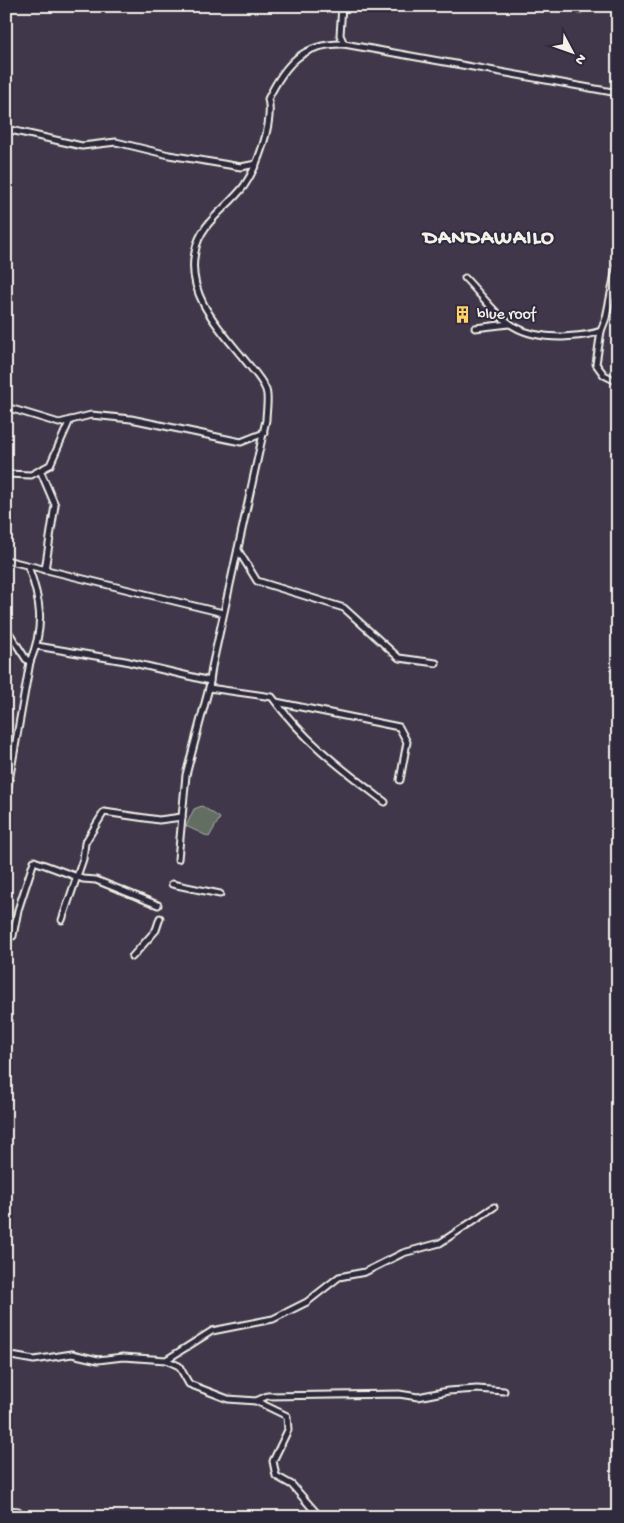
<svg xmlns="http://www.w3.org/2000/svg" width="624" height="1523" font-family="'Gochi Hand',sans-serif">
  <rect width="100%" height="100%" fill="#40374a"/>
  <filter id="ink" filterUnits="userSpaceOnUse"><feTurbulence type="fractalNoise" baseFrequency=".02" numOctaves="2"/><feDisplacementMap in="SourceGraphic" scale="10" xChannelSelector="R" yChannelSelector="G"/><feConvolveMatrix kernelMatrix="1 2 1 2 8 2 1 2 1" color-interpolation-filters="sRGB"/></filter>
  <g filter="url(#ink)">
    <path fill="#636e62" stroke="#acb0a5" d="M 202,806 L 220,818 L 209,837 L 186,826 L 194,809 Z"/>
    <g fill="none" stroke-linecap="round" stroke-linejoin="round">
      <defs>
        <g id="minor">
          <path d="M 342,6 L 340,35 L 344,44"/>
          <path d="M 579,10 L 581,6"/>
          <path d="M 6,129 L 82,146 L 116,142 L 169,155 L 241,167 L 256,164"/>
          <path d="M 465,278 C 499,314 509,338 563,337 C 577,336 588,336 601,331 L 606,318 L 618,259"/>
          <path d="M 475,328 L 509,324"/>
          <path d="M 601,331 L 596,364 L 604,375 L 618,382"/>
          <path d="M 6,407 L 59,423 L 91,415 L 131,419 L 241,442 L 264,433"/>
          <path d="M 40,470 L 55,505 L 45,570"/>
          <path d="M 6,474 L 31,475 L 50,465 L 70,420"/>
          <path d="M 238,550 L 257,581 L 344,608 L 399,658 L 436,663"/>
          <path d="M 6,560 L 223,613"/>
          <path d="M 6,628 L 26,659 L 30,662"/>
          <path d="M 37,646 L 125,661 L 210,681"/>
          <path d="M 209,688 L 272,697 C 304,741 342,769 385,802"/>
          <path d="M 276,702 L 399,727 L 407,742 L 400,780"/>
          <path d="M 6,798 L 30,662 C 45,626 41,601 28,566"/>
          <path d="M 178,859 L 186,775 L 209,688 L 212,667 L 266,420 C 266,411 269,398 266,390 C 262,379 251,368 244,359 C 219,328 186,295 195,252 C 200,222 227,209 244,186 C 257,167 274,123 268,99 C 285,64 303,43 344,44 L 618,93"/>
          <path d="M 172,884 L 220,894"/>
          <path d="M 62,920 L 83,859 L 85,843 L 104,812 L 159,820 L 182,817"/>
          <path d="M 13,936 L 18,910 L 34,861 L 83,879 L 96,880 L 158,905"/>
          <path d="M 132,957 L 156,930 L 160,918"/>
          <path d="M 6,1355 L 34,1360 L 72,1354 L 98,1360 L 123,1357 L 166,1360 L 179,1366 L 189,1384 L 228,1399 L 256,1401"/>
          <path d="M 166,1360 L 212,1331 L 273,1319 L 307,1302 L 339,1277 L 365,1272 L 403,1253 L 440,1243 L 494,1207"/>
          <path d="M 6,1510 L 18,1511 L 25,1517"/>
          <path d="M 320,1517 L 292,1485 L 276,1476 L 273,1461 L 288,1430 L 287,1416 L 256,1401 L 267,1396 L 399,1394 L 418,1397 L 448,1391 L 477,1389 L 504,1391"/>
        </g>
      </defs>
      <use href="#minor" stroke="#f4f1e8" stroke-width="9"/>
      <use href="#minor" stroke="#2f2a3d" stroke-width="5"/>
    </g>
  </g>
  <defs>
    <symbol id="building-bare" viewBox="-9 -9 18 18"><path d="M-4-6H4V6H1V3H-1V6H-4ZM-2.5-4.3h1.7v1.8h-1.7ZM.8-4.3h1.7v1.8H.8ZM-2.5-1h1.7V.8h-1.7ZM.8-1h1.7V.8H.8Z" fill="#ffd166" stroke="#2f2a3d" stroke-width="2.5" paint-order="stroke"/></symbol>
  </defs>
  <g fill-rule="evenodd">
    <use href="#building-bare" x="450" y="302" width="25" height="25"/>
  </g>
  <g text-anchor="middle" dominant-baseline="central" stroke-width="4" stroke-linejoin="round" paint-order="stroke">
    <g font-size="16" fill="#f4f1e8" stroke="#2f2a3d" text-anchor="start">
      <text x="477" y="315">blue roof</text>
    </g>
    <g font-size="21" font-weight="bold" letter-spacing="1" fill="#f4f1e8" stroke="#2f2a3d">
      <text x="489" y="239">DANDAWAILO</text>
    </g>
  </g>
  <rect width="624" height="1523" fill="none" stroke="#2f2a3d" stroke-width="25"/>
  <rect x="12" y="12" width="599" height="1498" fill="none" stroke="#f4f1e8" stroke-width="2" filter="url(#ink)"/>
  <g transform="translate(572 52) rotate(131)" stroke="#2f2a3d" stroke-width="4" paint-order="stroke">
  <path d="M0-4L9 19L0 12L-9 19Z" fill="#f4f1e8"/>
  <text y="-8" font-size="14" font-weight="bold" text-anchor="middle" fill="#f4f1e8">N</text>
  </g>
</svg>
